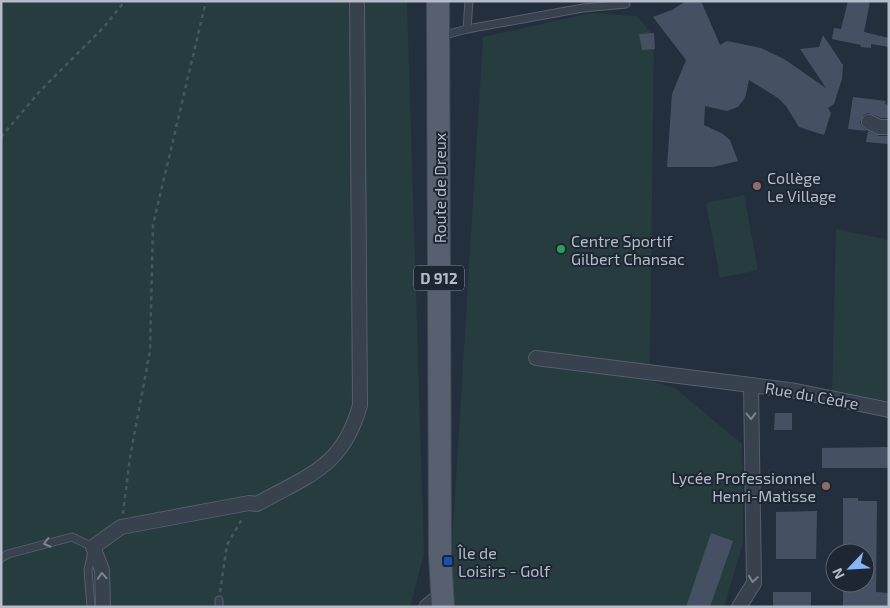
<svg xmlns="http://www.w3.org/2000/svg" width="890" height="608" font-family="'Exo 2',sans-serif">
  <rect width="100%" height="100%" fill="#242f3e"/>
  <g fill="#263c3f">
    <path d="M 1,1 L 407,1 L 424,553 L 410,607 L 1,607 Z"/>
    <path d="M 591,13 L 637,16 L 654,37 L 650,359 L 647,380 L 675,388 L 742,444 L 743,543 L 724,607 L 453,607 L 450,577 L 483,37 Z"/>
    <path d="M 744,195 L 758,270 L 720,278 L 706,203 Z"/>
    <path d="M 836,229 L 889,240 L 889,401 L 832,392 Z"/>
  </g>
  <g fill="#455162">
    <path d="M 686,1 L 701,1 L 720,45 L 727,41 L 761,48 L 784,59 L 826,88 L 800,49 L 819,47 L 823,35 L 843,65 L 842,79 L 834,104 L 828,108 L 831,113 L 824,135 L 799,127 L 786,106 L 778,98 L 749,80 L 745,98 L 738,107 L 727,111 L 705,106 L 704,125 L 723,134 L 730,140 L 738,161 L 713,167 L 667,167 L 672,94 L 686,60 L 653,17 L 672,10 Z"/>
    <path d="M 848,1 L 870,1 L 864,32 L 889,38 L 889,47 L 871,44 L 871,48 L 860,47 L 861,45 L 832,39 L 834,28 L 841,29 Z"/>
    <path d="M 654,33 L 655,49 L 642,50 L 639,34 Z"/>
    <path d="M 853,97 L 886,101 L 885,104 L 889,105 L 889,118 L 881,118 L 868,113 L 864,115 L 860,122 L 862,127 L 867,131 L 848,129 Z"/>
    <path d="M 868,131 L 879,136 L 889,136 L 889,144 L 866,142 Z"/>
    <path d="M 775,413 L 792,413 L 792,430 L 774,430 Z"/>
    <path d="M 889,447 L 889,468 L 822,468 L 822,448 Z"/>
    <path d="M 843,498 L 858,498 L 858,501 L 877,501 L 876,592 L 889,593 L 889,607 L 843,607 L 843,583 L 865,583 L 865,553 L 843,553 Z"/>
    <path d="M 817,511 L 816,559 L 776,559 L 776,512 Z"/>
    <path d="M 711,533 L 733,541 L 710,607 L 686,607 Z"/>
    <rect x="773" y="592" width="38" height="15"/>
  </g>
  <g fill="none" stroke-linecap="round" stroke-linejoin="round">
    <defs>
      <g id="lane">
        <path d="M 467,29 L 583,8 L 626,4"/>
        <path d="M 441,36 L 467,29 L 469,1"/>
        <path d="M 1,558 L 8,554 L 72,537 L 93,547 L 88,570 L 91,607"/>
        <path d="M 219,600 L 219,607"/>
      </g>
      <g id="street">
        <path d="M 869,122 L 879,127 L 889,127"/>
        <path d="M 536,358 L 751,385"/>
        <path d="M 103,607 L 102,570 L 93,547 L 121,527 L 249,503 L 257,504 C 309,475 343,467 360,405 L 357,1"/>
        <path d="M 426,607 L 433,601"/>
        <path d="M 739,607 L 754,583 L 751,385 L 796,391 L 889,410"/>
      </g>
      <path id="primary" d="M 438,1 L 440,554 L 443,607"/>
    </defs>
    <use href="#lane" stroke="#565f6c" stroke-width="9"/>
    <use href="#street" stroke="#565f6c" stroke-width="16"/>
    <use href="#primary" stroke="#414a57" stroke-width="24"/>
    <g stroke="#44595c" stroke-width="2.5" stroke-dasharray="4 4" stroke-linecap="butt">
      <path d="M 1,137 L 40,91 L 104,27 L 125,1"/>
      <path d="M 123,514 L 130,457 L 150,351 L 153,225 L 206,1"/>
      <path d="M 220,592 L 227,545 L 243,517"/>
    </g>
    <use href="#lane" stroke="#38414e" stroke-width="7"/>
    <use href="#street" stroke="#38414e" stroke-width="14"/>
    <use href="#primary" stroke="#56606e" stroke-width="22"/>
  </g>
  <defs><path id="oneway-chevron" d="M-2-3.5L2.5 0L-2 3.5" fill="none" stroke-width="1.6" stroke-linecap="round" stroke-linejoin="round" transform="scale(1.25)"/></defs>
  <g stroke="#7c8592">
    <use href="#oneway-chevron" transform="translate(751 416) rotate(89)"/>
    <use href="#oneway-chevron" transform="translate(47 543) rotate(166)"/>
    <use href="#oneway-chevron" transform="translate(102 576) rotate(-94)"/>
    <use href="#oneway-chevron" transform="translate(753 579) rotate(98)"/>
  </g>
  <g fill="#8d6e63" stroke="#1d2633" stroke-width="2">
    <circle cx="757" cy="186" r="5"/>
    <circle cx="826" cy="486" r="5"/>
  </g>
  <circle fill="#2e9e5b" stroke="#1d2633" stroke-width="2" cx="561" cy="249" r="5"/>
  <rect fill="#1a4fb4" stroke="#1d2633" stroke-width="2" x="443" y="556" width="10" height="10" rx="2.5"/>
  <g text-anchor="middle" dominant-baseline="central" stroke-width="4" stroke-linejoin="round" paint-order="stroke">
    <rect fill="#1d2633" stroke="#878f9c" stroke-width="1" x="414" y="265.5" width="50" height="25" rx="4"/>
    <g font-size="15" font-weight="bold" fill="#b4bcc9">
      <text x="439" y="278">D 912</text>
    </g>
    <g font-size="16" fill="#b4bcc9" stroke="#1d2633" text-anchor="start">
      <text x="767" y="177">Collège<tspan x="767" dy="18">Le Village</tspan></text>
      <text x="571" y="240">Centre Sportif<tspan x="571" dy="18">Gilbert Chansac</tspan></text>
      <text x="816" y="477" text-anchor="end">Lycée Professionnel<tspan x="816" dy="18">Henri-Matisse</tspan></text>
      <text x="458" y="552">Île de<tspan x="458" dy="18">Loisirs - Golf</tspan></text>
    </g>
    <g font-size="16" fill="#b4bcc9" stroke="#1d2633">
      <text transform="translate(439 188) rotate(-90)">Route de Dreux</text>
      <text transform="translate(812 395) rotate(10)">Rue du Cèdre</text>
    </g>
  </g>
  <rect width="890" height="608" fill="none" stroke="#b4bcc9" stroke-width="5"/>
  <g transform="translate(850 568) rotate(245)"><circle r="24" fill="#1d2633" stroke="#59626f"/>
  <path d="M0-4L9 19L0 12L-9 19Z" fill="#8ab4f8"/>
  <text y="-8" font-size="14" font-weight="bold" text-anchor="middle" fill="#b4bcc9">N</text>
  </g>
</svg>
